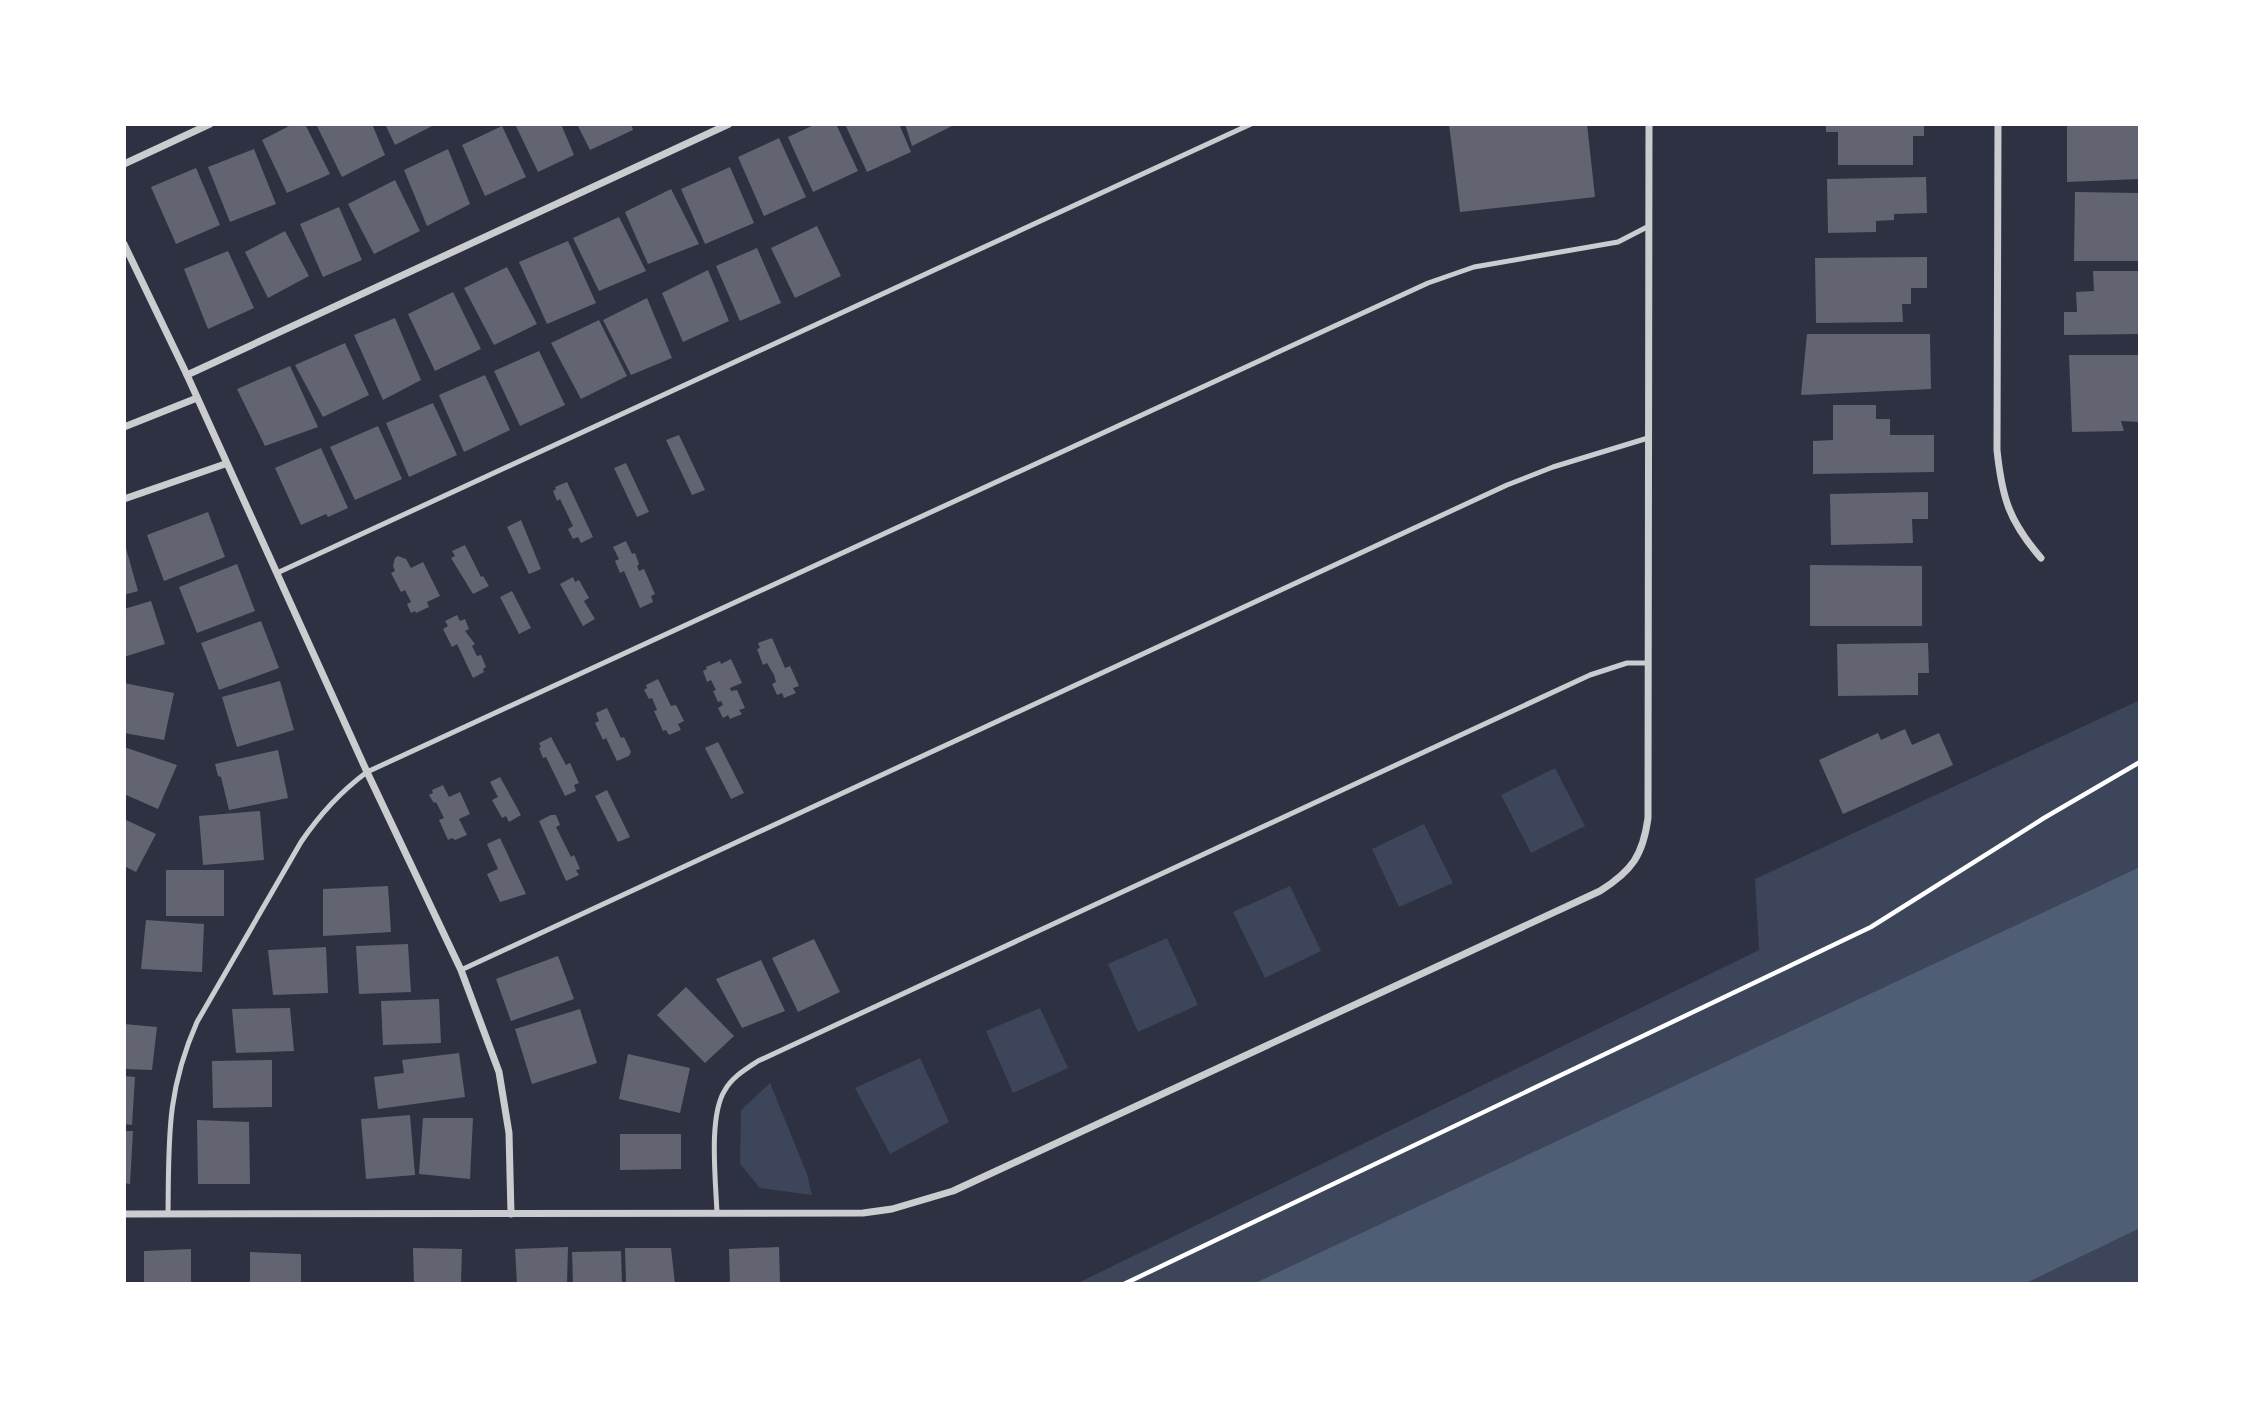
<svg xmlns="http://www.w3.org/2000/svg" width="2264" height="1408" font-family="Barlow,sans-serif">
  <rect width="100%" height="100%" fill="#2d3142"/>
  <g fill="#3c4559">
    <path d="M 2140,700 L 2140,1284 L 1076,1284 L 1759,950 L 1755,879 Z"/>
    <path d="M 1555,768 L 1585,826 L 1531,853 L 1501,795 Z"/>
    <path d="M 1424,824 L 1453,883 L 1399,907 L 1372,849 Z"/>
    <path d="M 1290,886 L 1321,951 L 1265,978 L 1233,912 Z"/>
    <path d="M 1167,938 L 1198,1005 L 1138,1032 L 1108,964 Z"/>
    <path d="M 1040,1008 L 1068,1068 L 1013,1093 L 986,1031 Z"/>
    <path d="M 920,1058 L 949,1122 L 890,1154 L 855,1088 Z"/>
    <path d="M 770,1083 L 807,1174 L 812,1195 L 760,1188 L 740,1164 L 741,1110 Z"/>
  </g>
  <path fill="#4f5d75" d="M 2140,867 L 2140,1228 L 2024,1284 L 1253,1284 Z"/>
  <g fill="#626471">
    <path d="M 293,124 L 305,124 L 330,174 L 287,193 L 262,140 Z"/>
    <path d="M 316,124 L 372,124 L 385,155 L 342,177 Z"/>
    <path d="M 385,124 L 436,124 L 395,145 Z"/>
    <path d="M 515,124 L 561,124 L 574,155 L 538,172 Z"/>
    <path d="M 577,124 L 631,124 L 633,130 L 590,150 Z"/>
    <path d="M 816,124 L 836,124 L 858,171 L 813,192 L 788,137 Z"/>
    <path d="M 845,124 L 899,124 L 911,152 L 867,172 Z"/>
    <path d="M 905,124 L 956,124 L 912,146 Z"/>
    <path d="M 1449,124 L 1587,124 L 1595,197 L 1460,212 Z"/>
    <path d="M 1826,124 L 1924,124 L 1924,136 L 1913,136 L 1913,165 L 1838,165 L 1838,132 L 1826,132 Z"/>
    <path d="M 2067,124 L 2140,124 L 2140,179 L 2067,182 Z"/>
    <path d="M 502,126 L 526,177 L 485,196 L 462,145 Z"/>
    <path d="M 779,138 L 806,197 L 764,216 L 738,157 Z"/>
    <path d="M 254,149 L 276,204 L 230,222 L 208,167 Z"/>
    <path d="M 448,149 L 470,204 L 427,226 L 404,170 Z"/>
    <path d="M 730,167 L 754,223 L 705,244 L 681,189 Z"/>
    <path d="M 196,168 L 220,225 L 176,244 L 151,187 Z"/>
    <path d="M 1926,177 L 1927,213 L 1894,214 L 1894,220 L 1876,221 L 1876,232 L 1828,233 L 1827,179 Z"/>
    <path d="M 395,180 L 420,231 L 374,254 L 348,204 Z"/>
    <path d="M 671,189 L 699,244 L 648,264 L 625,212 Z"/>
    <path d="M 2075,192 L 2140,193 L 2140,261 L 2074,261 Z"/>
    <path d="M 339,207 L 362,260 L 323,277 L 300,224 Z"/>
    <path d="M 619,217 L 646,271 L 599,291 L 573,238 Z"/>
    <path d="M 817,226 L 841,276 L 795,298 L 771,248 Z"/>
    <path d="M 285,231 L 309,276 L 268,298 L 245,252 Z"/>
    <path d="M 568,241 L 596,303 L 547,324 L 519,262 Z"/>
    <path d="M 757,248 L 781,303 L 740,321 L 716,266 Z"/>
    <path d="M 228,251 L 254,308 L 208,329 L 184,269 Z"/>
    <path d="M 1927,257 L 1927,288 L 1911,288 L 1911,304 L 1902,304 L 1903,322 L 1816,323 L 1815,258 Z"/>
    <path d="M 507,267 L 537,324 L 494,345 L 464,288 Z"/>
    <path d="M 708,270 L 729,321 L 683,342 L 662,293 Z"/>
    <path d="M 2093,271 L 2140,271 L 2140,334 L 2064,335 L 2064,312 L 2077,312 L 2076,292 L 2094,291 Z"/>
    <path d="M 453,292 L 481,349 L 435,371 L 408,314 Z"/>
    <path d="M 647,298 L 672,358 L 631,375 L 603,320 Z"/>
    <path d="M 395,318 L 421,380 L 383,400 L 354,335 Z"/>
    <path d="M 599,320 L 627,376 L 581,399 L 551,343 Z"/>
    <path d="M 1807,334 L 1930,334 L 1931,389 L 1801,395 Z"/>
    <path d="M 345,343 L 369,395 L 323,417 L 295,365 Z"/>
    <path d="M 539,351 L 565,405 L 520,426 L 494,371 Z"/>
    <path d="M 2069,355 L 2140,355 L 2140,422 L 2121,421 L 2124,431 L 2072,432 Z"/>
    <path d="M 290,366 L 318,427 L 265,446 L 237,389 Z"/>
    <path d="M 485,375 L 510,430 L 464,452 L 439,395 Z"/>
    <path d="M 433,403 L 457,455 L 409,477 L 386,423 Z"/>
    <path d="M 1833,405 L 1876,405 L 1876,419 L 1890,419 L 1890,435 L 1934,435 L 1934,472 L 1813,474 L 1813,441 L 1833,440 Z"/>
    <path d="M 378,426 L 402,479 L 355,500 L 330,447 Z"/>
    <path d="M 679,435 L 705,490 L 692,495 L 666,440 Z"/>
    <path d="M 321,448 L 348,508 L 328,517 L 326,514 L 301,525 L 275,468 Z"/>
    <path d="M 626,463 L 649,512 L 637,517 L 614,468 Z"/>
    <path d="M 567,482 L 593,537 L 581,543 L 578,537 L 573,539 L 568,529 L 573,526 L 560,499 L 557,501 L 553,491 L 556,489 L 555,487 Z"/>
    <path d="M 1928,492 L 1928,519 L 1912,519 L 1913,543 L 1831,545 L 1830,494 Z"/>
    <path d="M 208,512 L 225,557 L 164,581 L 147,535 Z"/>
    <path d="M 521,520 L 541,569 L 529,574 L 507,527 Z"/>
    <path d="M 124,541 L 138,591 L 124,595 Z"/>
    <path d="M 626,541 L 632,554 L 635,553 L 639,564 L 637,566 L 639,571 L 644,569 L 655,594 L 651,596 L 653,602 L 640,608 L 624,571 L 620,573 L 615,561 L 619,559 L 613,547 Z"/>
    <path d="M 465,545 L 481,577 L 483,576 L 489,586 L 473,594 L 451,558 L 455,556 L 452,551 Z"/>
    <path d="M 398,556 L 406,559 L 411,568 L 423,562 L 440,596 L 427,602 L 429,607 L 416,613 L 415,611 L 411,613 L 407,604 L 411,602 L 405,590 L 401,592 L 391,573 L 395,571 L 393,566 L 395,558 Z"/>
    <path d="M 237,564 L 255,611 L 197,633 L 179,587 Z"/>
    <path d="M 1810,565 L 1922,566 L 1922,626 L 1810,626 Z"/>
    <path d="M 573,577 L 575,582 L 579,580 L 589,598 L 584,601 L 595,619 L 583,626 L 560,584 Z"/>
    <path d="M 512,591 L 531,628 L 519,634 L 500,597 Z"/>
    <path d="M 151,601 L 165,644 L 124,657 L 124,609 Z"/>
    <path d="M 457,615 L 460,621 L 465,619 L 469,629 L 465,631 L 475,644 L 472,646 L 477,656 L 481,655 L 486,667 L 483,669 L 484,672 L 473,678 L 457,644 L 452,647 L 443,629 L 448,626 L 445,621 Z"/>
    <path d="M 261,621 L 279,668 L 219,690 L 201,643 Z"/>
    <path d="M 772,638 L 785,668 L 790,666 L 799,686 L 793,688 L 796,693 L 784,698 L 782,693 L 777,695 L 772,684 L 776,682 L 774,675 L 767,663 L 763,665 L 757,649 L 760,648 L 758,643 Z"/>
    <path d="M 1928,643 L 1929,673 L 1918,673 L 1918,695 L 1838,696 L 1837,644 Z"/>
    <path d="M 731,659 L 742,683 L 730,688 L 731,691 L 737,690 L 745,708 L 739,710 L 742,714 L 730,719 L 728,715 L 723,718 L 718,708 L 723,705 L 721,701 L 718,702 L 713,691 L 716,690 L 711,680 L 707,682 L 703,671 L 707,669 L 706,667 L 720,661 L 721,664 Z"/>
    <path d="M 658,679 L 671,706 L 676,705 L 684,721 L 678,724 L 681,730 L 669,735 L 666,730 L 663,731 L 654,711 L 657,710 L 652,698 L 649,699 L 644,690 L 647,688 L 646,685 Z"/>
    <path d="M 280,681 L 294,730 L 237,747 L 222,697 Z"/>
    <path d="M 124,683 L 174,693 L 164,740 L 124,733 Z"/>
    <path d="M 607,708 L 621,738 L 624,737 L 631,752 L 629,756 L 617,761 L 606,738 L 603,740 L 595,723 L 599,721 L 596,713 Z"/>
    <path d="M 1905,729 L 1912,745 L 1939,733 L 1953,765 L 1843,814 L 1819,760 L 1878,733 L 1881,740 Z"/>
    <path d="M 551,737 L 566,765 L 570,763 L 579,783 L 574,785 L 576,791 L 565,796 L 546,757 L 543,758 L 539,748 L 541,747 L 539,743 Z"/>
    <path d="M 718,742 L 744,793 L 731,799 L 705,748 Z"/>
    <path d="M 124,747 L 177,765 L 158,809 L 124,794 Z"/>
    <path d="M 278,750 L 288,798 L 229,810 L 221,777 L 218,776 L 215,764 Z"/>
    <path d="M 500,777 L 521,815 L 509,822 L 506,816 L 502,818 L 492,800 L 498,797 L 490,782 Z"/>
    <path d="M 443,785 L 449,797 L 460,792 L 470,814 L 459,819 L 467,835 L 455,840 L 452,838 L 448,840 L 439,820 L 444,818 L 436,802 L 434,803 L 429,795 L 433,793 L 432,790 Z"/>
    <path d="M 607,790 L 630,837 L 618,842 L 595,796 Z"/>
    <path d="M 260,811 L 264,860 L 203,865 L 199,816 Z"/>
    <path d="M 551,815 L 556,815 L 560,825 L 556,827 L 571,857 L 574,855 L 580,869 L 576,870 L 579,875 L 566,881 L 539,821 Z"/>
    <path d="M 124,819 L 156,834 L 136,872 L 124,866 Z"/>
    <path d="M 500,838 L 526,894 L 500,902 L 487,874 L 498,869 L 487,844 Z"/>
    <rect x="166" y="870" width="58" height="46"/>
    <path d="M 388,886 L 391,932 L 323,936 L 323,889 Z"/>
    <path d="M 146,920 L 204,924 L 202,972 L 141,969 Z"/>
    <path d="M 814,939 L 840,992 L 798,1012 L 772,958 Z"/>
    <path d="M 408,944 L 411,992 L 359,994 L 356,946 Z"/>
    <path d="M 326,947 L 328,993 L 273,995 L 268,950 Z"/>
    <path d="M 558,956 L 574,999 L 511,1021 L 496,979 Z"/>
    <path d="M 761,960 L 785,1011 L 742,1028 L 716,979 Z"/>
    <path d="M 686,987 L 734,1036 L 705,1063 L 657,1015 Z"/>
    <path d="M 439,999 L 441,1043 L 383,1045 L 381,1001 Z"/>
    <path d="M 290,1008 L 294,1051 L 236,1053 L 232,1009 Z"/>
    <path d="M 580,1009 L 597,1063 L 532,1084 L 515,1029 Z"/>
    <path d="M 124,1024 L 157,1027 L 152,1070 L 124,1069 Z"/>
    <path d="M 459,1053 L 465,1097 L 378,1109 L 374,1077 L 404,1073 L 402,1060 Z"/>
    <path d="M 628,1054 L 690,1068 L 680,1113 L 619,1099 Z"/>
    <path d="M 272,1060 L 272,1107 L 213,1108 L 212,1061 Z"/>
    <path d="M 124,1076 L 135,1077 L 132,1125 L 124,1124 Z"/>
    <path d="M 410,1115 L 415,1175 L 366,1179 L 361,1119 Z"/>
    <path d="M 423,1118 L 473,1118 L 470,1179 L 419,1174 Z"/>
    <path d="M 197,1120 L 249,1122 L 250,1184 L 198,1184 Z"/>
    <path d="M 124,1131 L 133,1131 L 130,1184 L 124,1183 Z"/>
    <path d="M 620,1134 L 681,1134 L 681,1169 L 620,1170 Z"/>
    <path d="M 568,1247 L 567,1284 L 517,1284 L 515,1249 Z"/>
    <path d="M 779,1247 L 780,1284 L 730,1284 L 729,1249 Z"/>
    <path d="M 413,1248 L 462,1249 L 461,1284 L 414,1284 Z"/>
    <path d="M 625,1248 L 671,1248 L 675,1284 L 626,1284 Z"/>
    <path d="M 191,1249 L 191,1284 L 144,1284 L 144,1251 Z"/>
    <path d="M 621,1251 L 622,1284 L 573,1284 L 572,1252 Z"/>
    <path d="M 250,1252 L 301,1254 L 301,1284 L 250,1284 Z"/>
  </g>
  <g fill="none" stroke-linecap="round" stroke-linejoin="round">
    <path stroke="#fff" stroke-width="4.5" d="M 1124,1284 L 1871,927 L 2044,818 L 2140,762"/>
    <g stroke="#caccd0" stroke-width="5">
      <path d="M 277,573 L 1251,124"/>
      <path d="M 461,970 L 1507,485 L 1553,467 L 1648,438"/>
      <path d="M 168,1214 C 169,1140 166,1092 197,1022 L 301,842 C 320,814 340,792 367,772 L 1428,283 L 1474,267 L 1618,242 L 1649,226"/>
      <path d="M 717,1214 C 716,1182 708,1116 725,1090 C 732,1077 746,1069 758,1061 L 1590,675 L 1627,663 L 1647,663"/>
    </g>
    <g stroke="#caccd0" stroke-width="7">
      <path d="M 1998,124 L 1997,450 C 2002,498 2009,521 2041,558"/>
      <path d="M 124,164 L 210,124"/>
      <path d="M 124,244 L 187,375 L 367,772 L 461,970 L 499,1072 L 509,1133 L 511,1214"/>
      <path d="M 187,375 L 729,124"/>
      <path d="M 124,427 L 197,398"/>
      <path d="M 124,499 L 225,464"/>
      <path d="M 124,1214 L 863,1213 L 892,1209 L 953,1191 L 1600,891 C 1632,871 1643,855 1648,818 L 1649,124"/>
    </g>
  </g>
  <rect width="2264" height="1408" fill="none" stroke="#ffffff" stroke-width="252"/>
</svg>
